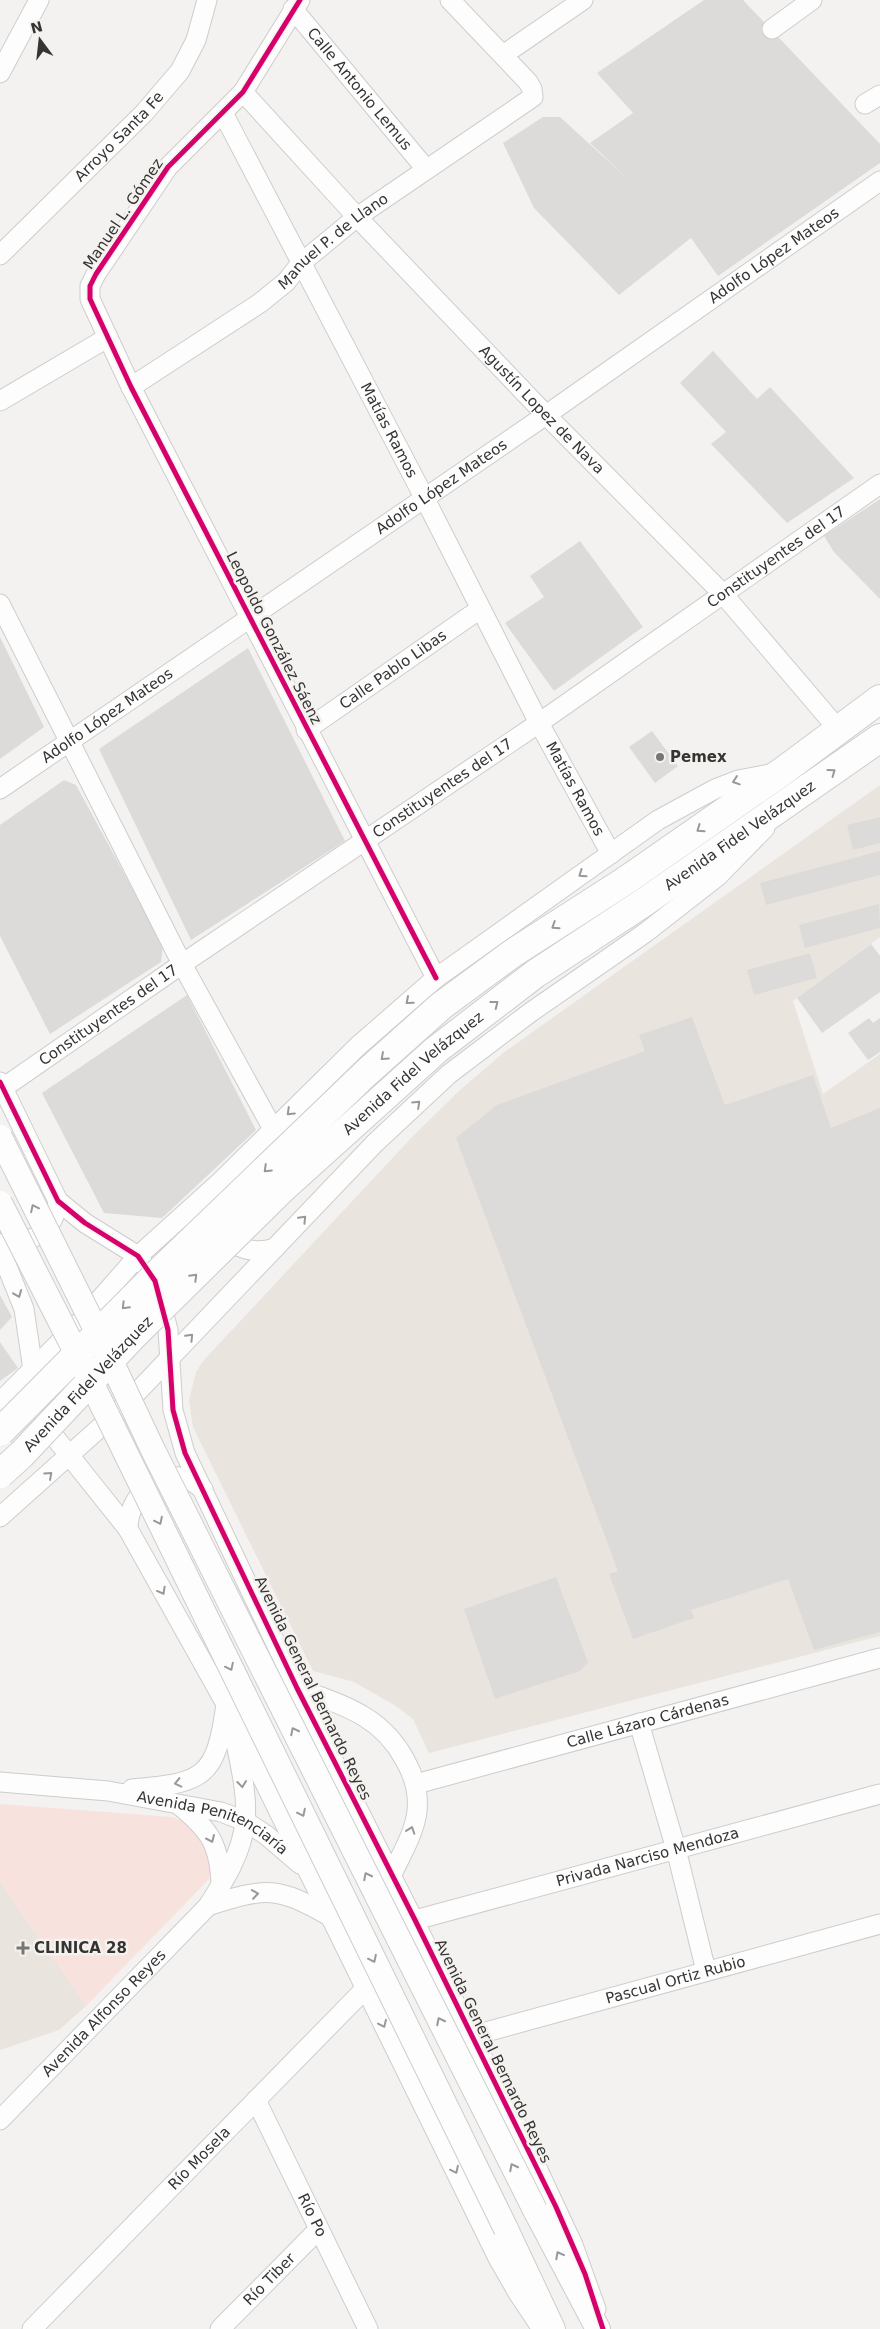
<svg xmlns="http://www.w3.org/2000/svg" width="880" height="2329" font-family="'DejaVu Sans',sans-serif">
  <rect width="100%" height="100%" fill="#f3f2f0"/>
  <g fill="#e9e4de">
    <path d="M 880,785 L 880,937 L 793,1001 L 823,1094 L 880,1054 L 880,1636 L 429,1753 L 413,1719 L 396,1706 L 354,1682 L 313,1671 L 193,1427 L 189,1400 L 196,1372 L 203,1361 L 413,1136 L 459,1091 L 503,1053 Z"/>
    <path d="M 0,1882 L 86,2006 L 59,2030 L 0,2050 Z"/>
  </g>
  <path fill="#f8e2de" d="M 0,1804 L 172,1817 L 188,1823 L 198,1830 L 212,1858 L 209,1879 L 86,2006 L 0,1882 Z"/>
  <g fill="#dcdbda">
    <path d="M 704,0 L 743,0 L 880,144 L 880,163 L 718,276 L 691,238 L 619,295 L 534,208 L 503,143 L 543,117 L 560,117 L 630,181 L 590,143 L 633,113 L 597,73 Z"/>
    <path d="M 713,351 L 757,399 L 770,387 L 854,478 L 787,523 L 711,444 L 726,432 L 680,383 Z"/>
    <path d="M 880,499 L 880,599 L 834,552 L 824,536 Z"/>
    <path d="M 580,541 L 643,627 L 554,691 L 505,623 L 544,597 L 530,576 Z"/>
    <path d="M 0,637 L 44,727 L 0,759 Z"/>
    <path d="M 248,648 L 345,841 L 191,940 L 99,749 Z"/>
    <path d="M 652,731 L 678,766 L 655,783 L 629,747 Z"/>
    <path d="M 64,780 L 76,785 L 163,945 L 161,962 L 50,1034 L 0,936 L 0,825 Z"/>
    <path d="M 880,817 L 880,843 L 853,850 L 847,825 Z"/>
    <path d="M 880,851 L 880,875 L 766,905 L 760,883 Z"/>
    <path d="M 879,904 L 880,928 L 805,948 L 799,925 Z"/>
    <path d="M 871,944 L 880,956 L 880,992 L 822,1033 L 797,998 Z"/>
    <path d="M 810,953 L 817,978 L 754,995 L 747,970 Z"/>
    <path d="M 187,995 L 256,1130 L 162,1218 L 104,1213 L 42,1093 Z"/>
    <path d="M 692,1017 L 725,1105 L 813,1075 L 831,1128 L 880,1108 L 880,1632 L 814,1650 L 788,1579 L 691,1610 L 694,1618 L 633,1639 L 609,1574 L 618,1571 L 456,1138 L 497,1105 L 645,1051 L 639,1035 Z"/>
    <path d="M 869,1018 L 873,1023 L 880,1018 L 880,1052 L 868,1060 L 848,1033 Z"/>
    <path d="M 0,1295 L 12,1317 L 0,1330 Z"/>
    <path d="M 0,1342 L 18,1368 L 0,1381 Z"/>
    <path d="M 556,1577 L 588,1662 L 580,1671 L 495,1699 L 464,1609 Z"/>
  </g>
  <g fill="none" stroke-linecap="round" stroke-linejoin="round">
    <defs>
      <g id="minor">
        <path d="M 300,0 L 243,92 L 168,167 L 96,274 L 90,286 L 90,299 L 131,387 L 436,978"/>
        <path id="s1" d="M 293,9 L 426,169"/>
        <path d="M 772,29 L 812,0"/>
        <path d="M 503,55 L 583,0"/>
        <path d="M 0,73 L 39,0"/>
        <path id="s2" d="M 243,92 L 357,217 L 546,415 L 723,594 L 838,729"/>
        <path d="M 865,104 L 880,95"/>
        <path id="s3" d="M 223,113 L 424,497 L 539,723 L 611,854"/>
        <path id="s4" d="M 0,255 L 144,113 L 180,71 L 196,40 L 207,0"/>
        <path id="s5" d="M 131,387 L 260,303 L 286,282 L 301,263 L 357,217 L 533,97 L 532,89 L 528,82 L 450,0"/>
        <path d="M 0,401 L 107,338"/>
        <path d="M 0,604 L 182,964 L 273,1129"/>
        <path id="s6" d="M 306,730 L 480,609"/>
        <path id="s7" d="M 0,789 L 546,415 L 880,181"/>
        <path d="M 0,1082 L 58,1201 L 85,1223 L 138,1256 L 155,1281 L 168,1330 L 173,1410 L 185,1453 L 297,1688 L 523,2138 L 573,2245 L 596,2309"/>
        <path id="s8" d="M 3,1088 L 182,964 L 539,723 L 880,484"/>
        <path d="M 222,1233 C 235,1250 255,1254 275,1248"/>
        <path d="M 8,1240 C 36,1245 54,1228 58,1201"/>
        <path d="M 0,1249 L 24,1309 L 38,1403 L 53,1435 L 128,1529 L 226,1704 L 498,2258 L 518,2293 L 542,2329"/>
        <path d="M 0,1402 L 80,1322 L 138,1256 L 220,1182 L 358,1046 L 436,978 L 658,820 L 715,789 L 738,780 L 775,773"/>
        <path d="M 0,1517 L 123,1407 L 375,1143 L 449,1074 L 531,1012 L 645,933 L 718,876 L 765,828"/>
        <path d="M 128,1529 C 127,1499 158,1466 190,1480 C 194,1482 199,1487 203,1489"/>
        <path d="M 297,1688 C 342,1705 381,1715 405,1760 C 414,1776 419,1792 417,1811 C 415,1832 401,1855 392,1874"/>
        <path d="M 639,1723 L 676,1849 L 706,1971"/>
        <path id="s9" d="M 0,1782 L 108,1791 L 221,1812 L 245,1821 L 266,1835 L 300,1864"/>
        <path id="s10" d="M 416,1784 L 880,1658"/>
        <path d="M 132,1789 C 204,1783 216,1778 226,1704"/>
        <path d="M 179,1805 C 210,1830 220,1845 221,1886"/>
        <path d="M 208,1906 C 267,1887 277,1886 331,1917"/>
        <path id="s11" d="M 415,1920 L 880,1794"/>
        <path id="s12" d="M 471,2036 L 880,1924"/>
        <path id="s13" d="M 256,2100 L 368,2329"/>
        <path id="s14" d="M 0,2120 L 208,1906 C 224,1881 242,1853 245,1822 C 248,1795 240,1765 235,1738"/>
        <path id="s15" d="M 32,2329 L 366,1988"/>
        <path id="s16" d="M 220,2329 L 318,2230"/>
      </g>
      <g id="major">
        <path d="M 535,2210 L 598,2329"/>
        <path d="M 506,2229 L 553,2329"/>
      </g>
      <g id="highway">
        <path d="M 625,881 L 783,771 L 880,699"/>
        <path id="s17" d="M 643,903 L 880,738"/>
      </g>
    </defs>
    <use href="#minor" stroke="#cecdcc" stroke-width="21"/>
    <use href="#major" stroke="#cecdcc" stroke-width="26"/>
    <use href="#highway" stroke="#cecdcc" stroke-width="30"/>
    <use href="#minor" stroke="#fdfdfd" stroke-width="19"/>
    <use href="#major" stroke="#fdfdfd" stroke-width="24"/>
    <use href="#highway" stroke="#fdfdfd" stroke-width="28"/>
    <defs>
      <g id="major-bridge">
        <path d="M 0,1137 L 105,1348 L 152,1448 L 535,2210"/>
        <path d="M 0,1203 L 85,1370 L 506,2229"/>
      </g>
      <g id="highway-bridge">
        <path d="M 0,1432 L 161,1270 L 366,1073 L 441,1006 L 513,953 L 625,881"/>
        <path id="s18" d="M 0,1474 L 21,1455 L 136,1333 L 283,1188 L 436,1050 L 535,974 L 643,903"/>
      </g>
    </defs>
    <use href="#major-bridge" stroke="#cecdcc" stroke-width="26" stroke-linecap="butt"/>
    <use href="#highway-bridge" stroke="#cecdcc" stroke-width="30" stroke-linecap="butt"/>
    <use href="#major-bridge" stroke="#fdfdfd" stroke-width="24"/>
    <use href="#highway-bridge" stroke="#fdfdfd" stroke-width="28"/>
    <defs>
      <g id="cycleway">
        <path d="M 300,0 L 243,92 L 168,167 L 96,274 L 90,286 L 90,299 L 131,387 L 436,978"/>
        <path d="M 0,1082 L 58,1201 L 85,1223 L 138,1256 L 155,1281 L 168,1330 L 173,1410 L 185,1453 L 297,1688 L 415,1920 L 556,2207 L 585,2274 L 603,2329"/>
      </g>
    </defs>
    <use href="#cycleway" stroke="#f4f2ef" stroke-width="8"/>
    <use href="#cycleway" stroke="#d6006c" stroke-width="5"/>
  </g>
  <defs><path id="oneway-chevron" d="M-2-3.5L2.5 0L-2 3.5" fill="none" stroke-width="1.6" stroke-linecap="round" stroke-linejoin="round" transform="scale(1.25)"/></defs>
  <g stroke="#999898">
    <use href="#oneway-chevron" transform="translate(832 772) rotate(-36)"/>
    <use href="#oneway-chevron" transform="translate(736 781) rotate(161)"/>
    <use href="#oneway-chevron" transform="translate(700 829) rotate(145)"/>
    <use href="#oneway-chevron" transform="translate(582 874) rotate(145)"/>
    <use href="#oneway-chevron" transform="translate(555 926) rotate(147)"/>
    <use href="#oneway-chevron" transform="translate(409 1001) rotate(139)"/>
    <use href="#oneway-chevron" transform="translate(495 1004) rotate(-38)"/>
    <use href="#oneway-chevron" transform="translate(384 1057) rotate(138)"/>
    <use href="#oneway-chevron" transform="translate(417 1104) rotate(-43)"/>
    <use href="#oneway-chevron" transform="translate(290 1112) rotate(136)"/>
    <use href="#oneway-chevron" transform="translate(267 1169) rotate(136)"/>
    <use href="#oneway-chevron" transform="translate(34 1208) rotate(-116)"/>
    <use href="#oneway-chevron" transform="translate(303 1219) rotate(-46)"/>
    <use href="#oneway-chevron" transform="translate(194 1277) rotate(-45)"/>
    <use href="#oneway-chevron" transform="translate(18 1294) rotate(68)"/>
    <use href="#oneway-chevron" transform="translate(125 1306) rotate(135)"/>
    <use href="#oneway-chevron" transform="translate(190 1337) rotate(-46)"/>
    <use href="#oneway-chevron" transform="translate(49 1475) rotate(-42)"/>
    <use href="#oneway-chevron" transform="translate(159 1521) rotate(64)"/>
    <use href="#oneway-chevron" transform="translate(162 1591) rotate(61)"/>
    <use href="#oneway-chevron" transform="translate(230 1667) rotate(64)"/>
    <use href="#oneway-chevron" transform="translate(294 1731) rotate(-117)"/>
    <use href="#oneway-chevron" transform="translate(178 1783) rotate(167)"/>
    <use href="#oneway-chevron" transform="translate(242 1784) rotate(83)"/>
    <use href="#oneway-chevron" transform="translate(302 1813) rotate(64)"/>
    <use href="#oneway-chevron" transform="translate(411 1830) rotate(-71)"/>
    <use href="#oneway-chevron" transform="translate(211 1839) rotate(66)"/>
    <use href="#oneway-chevron" transform="translate(367 1876) rotate(-117)"/>
    <use href="#oneway-chevron" transform="translate(255 1894) rotate(-8)"/>
    <use href="#oneway-chevron" transform="translate(373 1959) rotate(64)"/>
    <use href="#oneway-chevron" transform="translate(440 2021) rotate(-117)"/>
    <use href="#oneway-chevron" transform="translate(383 2024) rotate(65)"/>
    <use href="#oneway-chevron" transform="translate(513 2167) rotate(-117)"/>
    <use href="#oneway-chevron" transform="translate(455 2170) rotate(64)"/>
    <use href="#oneway-chevron" transform="translate(559 2255) rotate(-118)"/>
  </g>
  <g fill="#787675" stroke="#f4f2ef" stroke-width="2">
    <circle cx="660" cy="757" r="5"/>
    <path d="M20.5 1940.5h5v5h5v5h-5v5h-5v-5h-5v-5h5z"/>
  </g>
  <g text-anchor="middle" dominant-baseline="central" stroke-width="5" stroke-linejoin="round" paint-order="stroke">
    <g font-size="15" fill="#353433" stroke="#f4f2ef">
      <text stroke="none"><textPath href="#s1" startOffset="104">Calle Antonio Lemus</textPath></text>
      <text stroke="none"><textPath href="#s4" startOffset="168">Arroyo Santa Fe</textPath></text>
      <text transform="translate(123 214) rotate(-56)">Manuel L. Gómez</text>
      <text stroke="none"><textPath href="#s5" startOffset="250">Manuel P. de Llano</textPath></text>
      <text stroke="none"><textPath href="#s7" startOffset="940">Adolfo López Mateos</textPath></text>
      <text stroke="none"><textPath href="#s2" startOffset="436">Agustín Lopez de Nava</textPath></text>
      <text stroke="none"><textPath href="#s3" startOffset="358">Matías Ramos</textPath></text>
      <text stroke="none"><textPath href="#s7" startOffset="535">Adolfo López Mateos</textPath></text>
      <text stroke="none"><textPath href="#s8" startOffset="938">Constituyentes del 17</textPath></text>
      <text transform="translate(274 638) rotate(63)">Leopoldo González Sáenz</text>
      <text stroke="none"><textPath href="#s6" startOffset="106">Calle Pablo Libas</textPath></text>
      <text stroke="none"><textPath href="#s7" startOffset="130">Adolfo López Mateos</textPath></text>
      <text stroke="none"><textPath href="#s8" startOffset="532">Constituyentes del 17</textPath></text>
      <text stroke="none"><textPath href="#s3" startOffset="762">Matías Ramos</textPath></text>
      <text stroke="none"><textPath href="#s17" startOffset="118">Avenida Fidel Velázquez</textPath></text>
      <text stroke="none"><textPath href="#s8" startOffset="128">Constituyentes del 17</textPath></text>
      <text stroke="none"><textPath href="#s18" startOffset="576">Avenida Fidel Velázquez</textPath></text>
      <text stroke="none"><textPath href="#s18" startOffset="126">Avenida Fidel Velázquez</textPath></text>
      <text transform="translate(313 1688) rotate(64)">Avenida General Bernardo Reyes</text>
      <text stroke="none"><textPath href="#s10" startOffset="240">Calle Lázaro Cárdenas</textPath></text>
      <text stroke="none"><textPath href="#s9" startOffset="219">Avenida Penitenciaría</textPath></text>
      <text stroke="none"><textPath href="#s11" startOffset="241">Privada Narciso Mendoza</textPath></text>
      <text stroke="none"><textPath href="#s12" startOffset="212">Pascual Ortiz Rubio</textPath></text>
      <text stroke="none"><textPath href="#s14" startOffset="149">Avenida Alfonso Reyes</textPath></text>
      <text transform="translate(493 2051) rotate(64)">Avenida General Bernardo Reyes</text>
      <text stroke="none"><textPath href="#s15" startOffset="239">Río Mosela</textPath></text>
      <text stroke="none"><textPath href="#s13" startOffset="128">Río Po</textPath></text>
      <text stroke="none"><textPath href="#s16" startOffset="70">Río Tiber</textPath></text>
    </g>
    <g font-size="15" font-weight="bold" fill="#353433" stroke="#f4f2ef" text-anchor="start">
      <text x="670" y="757">Pemex</text>
      <text x="34" y="1948">CLINICA 28</text>
    </g>
  </g>
  <g transform="translate(40 40) rotate(345)" stroke="#f4f2ef" stroke-width="4" paint-order="stroke">
  <path d="M0-4L9 19L0 12L-9 19Z" fill="#353433"/>
  <text y="-8" font-size="14" font-weight="bold" text-anchor="middle" fill="#353433">N</text>
  </g>
</svg>
